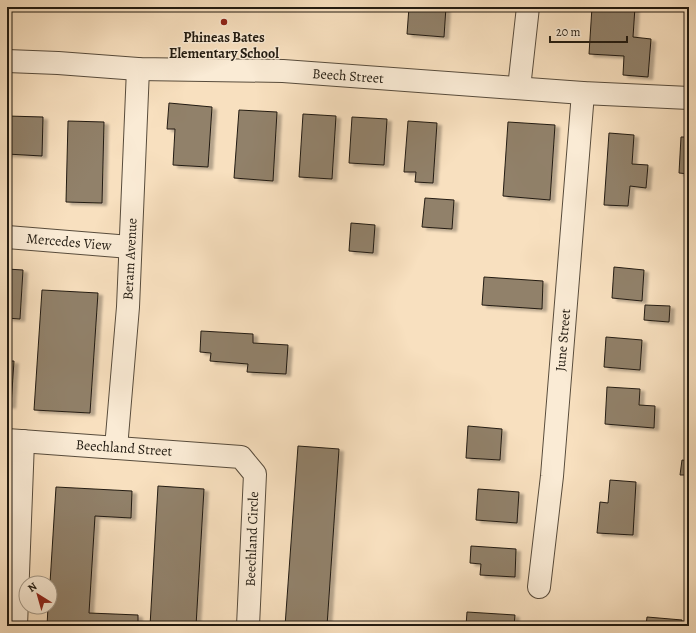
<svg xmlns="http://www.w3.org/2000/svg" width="696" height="633" font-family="Alegreya,serif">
  <defs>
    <filter id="shadow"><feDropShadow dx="4.5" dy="2.5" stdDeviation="1" flood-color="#0004"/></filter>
  </defs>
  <rect width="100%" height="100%" fill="#f8e0bf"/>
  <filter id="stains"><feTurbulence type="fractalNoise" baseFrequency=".005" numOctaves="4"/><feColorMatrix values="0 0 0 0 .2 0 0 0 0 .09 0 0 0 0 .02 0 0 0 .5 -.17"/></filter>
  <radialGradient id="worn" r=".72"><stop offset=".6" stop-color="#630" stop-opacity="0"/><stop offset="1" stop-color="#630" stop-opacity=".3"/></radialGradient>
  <g fill="#91816b" stroke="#221b11" filter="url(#shadow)">
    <path d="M 409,7 L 446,7 L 444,37 L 407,34 Z"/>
    <path d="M 592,7 L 635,7 L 633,37 L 651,39 L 648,77 L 623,75 L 624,56 L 589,54 Z"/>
    <path d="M 169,103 L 212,107 L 208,167 L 173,165 L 175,129 L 167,129 Z"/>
    <path d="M 239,110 L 277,112 L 273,181 L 234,178 Z"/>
    <path d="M 303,114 L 336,116 L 332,179 L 299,177 Z"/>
    <path d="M 7,116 L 43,117 L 42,156 L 7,154 Z"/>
    <path d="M 352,117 L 387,119 L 384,165 L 349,163 Z"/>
    <path d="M 68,121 L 104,122 L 102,203 L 66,202 Z"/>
    <path d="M 408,121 L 437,123 L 433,183 L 415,182 L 416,172 L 404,172 Z"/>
    <path d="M 508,122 L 555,125 L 550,200 L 503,196 Z"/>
    <path d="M 609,133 L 634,135 L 632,164 L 648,165 L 646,188 L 630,186 L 628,206 L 604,205 Z"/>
    <path d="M 681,137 L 689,137 L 689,174 L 679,173 Z"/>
    <path d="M 425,198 L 454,200 L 452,229 L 422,227 Z"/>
    <path d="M 351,223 L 375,225 L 373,253 L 349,251 Z"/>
    <path d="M 614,267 L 644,270 L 642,301 L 612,298 Z"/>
    <path d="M 7,269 L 23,270 L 20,319 L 7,318 Z"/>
    <path d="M 484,277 L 543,281 L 542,309 L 482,305 Z"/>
    <path d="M 42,290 L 98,293 L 90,413 L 34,410 Z"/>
    <path d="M 645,305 L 670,306 L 669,322 L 644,320 Z"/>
    <path d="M 201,331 L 253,334 L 253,343 L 288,345 L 286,374 L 247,372 L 248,364 L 210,361 L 211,353 L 200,352 Z"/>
    <path d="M 606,337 L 642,340 L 640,370 L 604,367 Z"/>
    <path d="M 7,361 L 14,361 L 11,406 L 7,405 Z"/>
    <path d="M 607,387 L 640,389 L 639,405 L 655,406 L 654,428 L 605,424 Z"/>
    <path d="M 468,426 L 502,429 L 500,460 L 466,458 Z"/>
    <path d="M 298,446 L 339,449 L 327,626 L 285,626 Z"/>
    <path d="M 682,460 L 689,461 L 689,475 L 680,475 Z"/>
    <path d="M 610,480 L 636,482 L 633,535 L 597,533 L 600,502 L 608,503 Z"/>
    <path d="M 158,486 L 204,489 L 196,626 L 150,626 Z"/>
    <path d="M 56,487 L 132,491 L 131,518 L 95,516 L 89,613 L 138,615 L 138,626 L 47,626 L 48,607 L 50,607 L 50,583 Z"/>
    <path d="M 478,489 L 519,492 L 517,523 L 476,520 Z"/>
    <path d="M 471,546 L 516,549 L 515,577 L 480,575 L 481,564 L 470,563 Z"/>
    <path d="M 467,612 L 515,615 L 514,626 L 466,626 Z"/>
    <path d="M 647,617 L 682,620 L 682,626 L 646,626 Z"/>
    <path d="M 606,623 L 641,626 L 606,626 Z"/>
  </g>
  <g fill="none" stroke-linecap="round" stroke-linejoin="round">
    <defs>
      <g id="street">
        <path d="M 7,61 L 58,63 L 138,69 L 283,71 L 583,93 L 689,98"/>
        <path d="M 519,88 L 528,7"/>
        <path d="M 7,237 L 130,247"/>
        <path d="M 7,440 L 241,457 L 255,474 L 248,626"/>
        <path d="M 116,448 L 128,307 L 138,69"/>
        <path d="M 539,587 L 552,476 L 583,93"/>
        <path d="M 16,626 L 23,441"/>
      </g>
    </defs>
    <use href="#street" stroke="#584c3c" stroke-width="24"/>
    <use href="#street" stroke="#faebd5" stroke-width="22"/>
  </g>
  <circle fill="#8f2418" stroke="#faebd5" stroke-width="1.5" cx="224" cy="22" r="4"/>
  <g text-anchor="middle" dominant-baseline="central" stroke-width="3" stroke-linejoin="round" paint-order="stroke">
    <g font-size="14" font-weight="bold" fill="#221b11" stroke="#faebd5">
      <text x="224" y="37">Phineas Bates<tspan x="224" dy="16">Elementary School</tspan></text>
    </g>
    <g font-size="14" fill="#221b11" stroke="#faebd5">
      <text transform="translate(348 76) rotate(4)">Beech Street</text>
      <text transform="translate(69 242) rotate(5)">Mercedes View</text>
      <text transform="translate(130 259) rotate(-87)">Beram Avenue</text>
      <text transform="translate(563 340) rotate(-85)">June Street</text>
      <text transform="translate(124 448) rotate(4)">Beechland Street</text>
      <text transform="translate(252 539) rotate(-88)">Beechland Circle</text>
    </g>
  </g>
  <rect width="696" height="633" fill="none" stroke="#f8e0bf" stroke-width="24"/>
  <rect x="8" y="8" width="680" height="617" fill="none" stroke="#221b11" stroke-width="2"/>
  <rect x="12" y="12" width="672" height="609" fill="none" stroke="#221b11"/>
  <g transform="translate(38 595) rotate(323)"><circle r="19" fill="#faebd5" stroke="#a49887"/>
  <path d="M0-3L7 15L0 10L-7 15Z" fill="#8f2418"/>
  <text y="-6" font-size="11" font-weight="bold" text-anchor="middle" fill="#221b11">N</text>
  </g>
  <path d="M550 36v6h77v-6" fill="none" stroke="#221b11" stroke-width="2"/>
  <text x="556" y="36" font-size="12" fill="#221b11" stroke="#faebd5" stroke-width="3" paint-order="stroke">20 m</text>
  <rect width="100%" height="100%" filter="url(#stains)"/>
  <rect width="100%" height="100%" fill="url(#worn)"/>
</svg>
